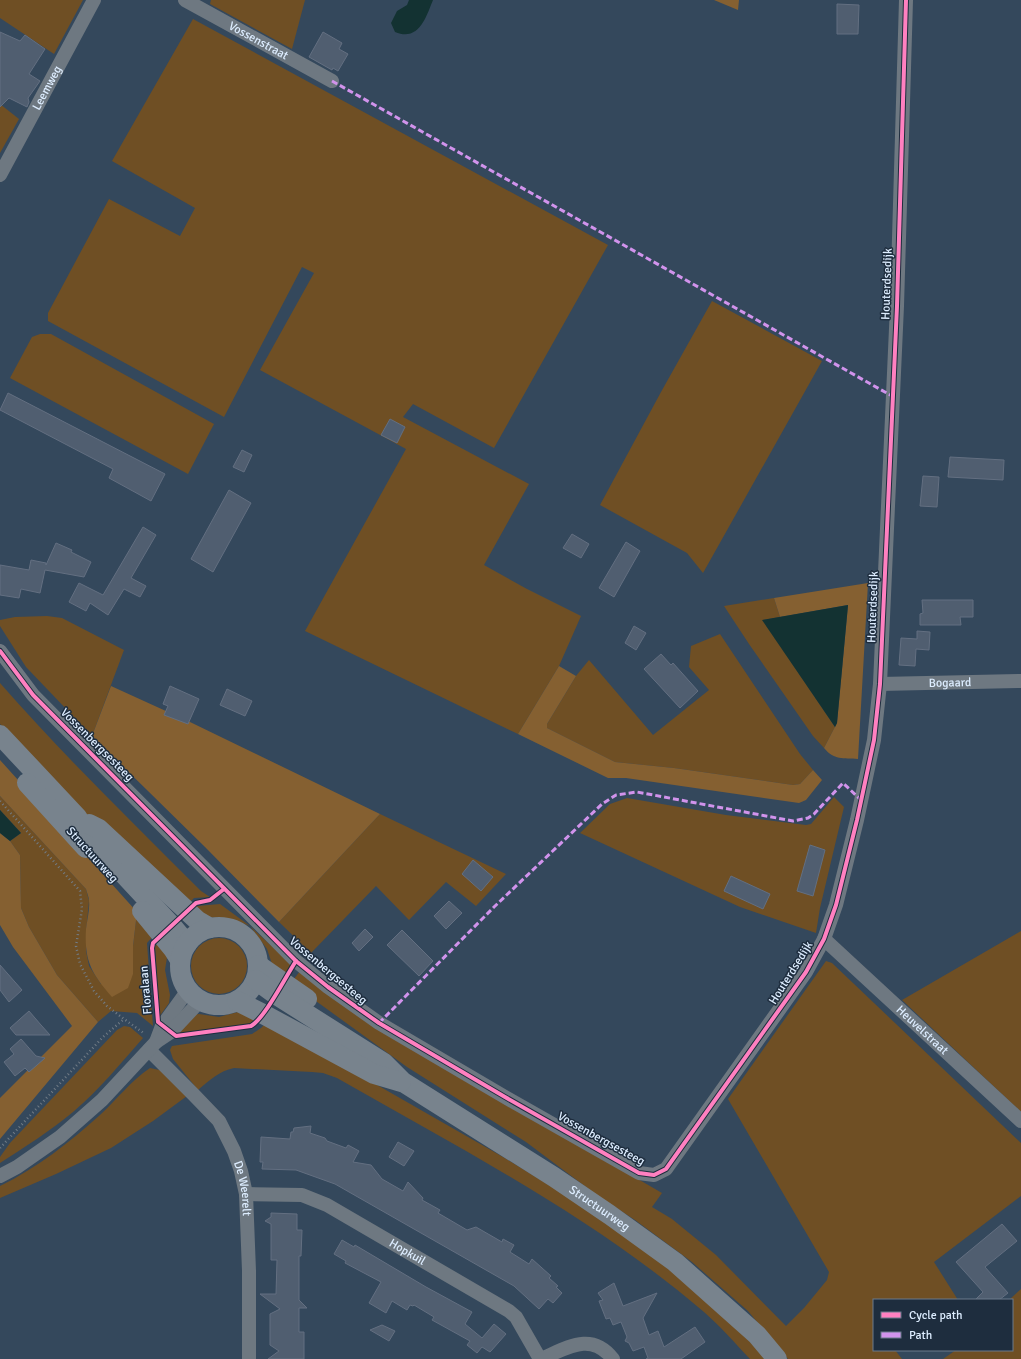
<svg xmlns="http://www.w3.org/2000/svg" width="1021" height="1359" font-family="Signika,sans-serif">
  <rect width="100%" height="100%" fill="#34485c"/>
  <g fill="#6f4f24">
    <path d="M 0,0 L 83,0 L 54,54 L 0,18 Z"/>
    <path d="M 211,0 L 305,0 L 292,49 L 210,4 Z"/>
    <path d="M 193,19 L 608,245 L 494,448 L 413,404 L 403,417 L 529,484 L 484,565 L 527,589 L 581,616 L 559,666 L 518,734 L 305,631 L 406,449 L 260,370 L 314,273 L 302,267 L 224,417 L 48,321 L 48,313 L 109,199 L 180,236 L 195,208 L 112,161 Z"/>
    <path d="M 0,104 L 19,119 L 0,153 Z"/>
    <path d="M 712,301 L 822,361 L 703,573 L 687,553 L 600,505 L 661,392 Z"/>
    <path d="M 40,334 L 51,334 L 214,424 L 188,474 L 10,378 L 32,337 Z"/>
    <path d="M 774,598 L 780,617 L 763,620 L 835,727 L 824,748 L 813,736 L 749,644 L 724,606 Z"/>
    <path d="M 47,616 L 62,618 L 124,650 L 92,736 L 26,667 L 0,626 L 0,620 L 15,617 Z"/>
    <path d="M 720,634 L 800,754 L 813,770 L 800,784 L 793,785 L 674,768 L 615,762 L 547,728 L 547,724 L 576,676 L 589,660 L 653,735 L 709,690 L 689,667 L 691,646 Z"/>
    <path d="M 0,683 C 63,755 133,823 201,891 L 210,897 L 194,898 L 188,904 L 86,814 L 0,724 Z"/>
    <path d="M 0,796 L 86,889 L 89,901 L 86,932 L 86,951 L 89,966 L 101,984 L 133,974 L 133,946 L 137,912 L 156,933 L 147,943 L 153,1026 L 137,1013 L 111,1011 L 98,1022 L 57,975 L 29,927 L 21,908 L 20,855 L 10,841 L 21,833 L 0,810 Z"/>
    <path d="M 834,797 L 844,807 L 820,908 L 816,933 L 740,907 L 580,833 L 610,804 L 627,798 L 726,815 L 806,825 L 811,824 Z"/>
    <path d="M 380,814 L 506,874 L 476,906 L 446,882 L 409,920 L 376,886 L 311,953 L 279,922 Z"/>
    <path d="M 220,904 L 250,926 L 292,965 L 283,977 L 272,964 L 267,949 L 250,926 L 232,919 L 205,917 L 193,910 L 197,906 Z"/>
    <path d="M 1021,931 L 1021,1112 L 902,1000 Z"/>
    <circle cx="219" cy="966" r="28"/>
    <path d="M 160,941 L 168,951 L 165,970 L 170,995 L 169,1003 L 159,1017 L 155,946 Z"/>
    <path d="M 826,961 L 832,963 L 1021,1143 L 1021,1196 L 934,1262 L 958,1300 L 874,1300 L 874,1350 L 895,1350 L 902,1359 L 788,1359 L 748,1311 L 692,1262 L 635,1220 L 598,1196 L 526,1142 L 407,1067 L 291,983 L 300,971 L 396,1039 L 662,1193 L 652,1207 L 672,1219 L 716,1255 L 786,1326 L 804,1308 L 827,1280 L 829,1272 L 728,1099 Z"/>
    <path d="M 238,1012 L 255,1020 L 249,1024 L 175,1034 L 192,1015 L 199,1014 L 219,1017 Z"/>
    <path d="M 267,1022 L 503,1157 L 588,1209 L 653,1255 L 713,1304 L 767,1359 L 750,1359 C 735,1343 720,1326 704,1312 C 593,1217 463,1150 337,1078 L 323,1073 L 312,1072 L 234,1068 C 219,1071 210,1080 198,1090 L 173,1059 L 170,1050 L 172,1046 L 252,1034 L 261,1028 Z"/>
    <path d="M 124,1026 L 130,1027 L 143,1038 C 121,1063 99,1090 73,1112 C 50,1131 25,1147 0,1163 L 0,1157 L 10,1143 L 117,1030 Z"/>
    <path d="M 150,1068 L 164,1071 L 187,1096 L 153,1121 L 111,1148 L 56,1174 L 0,1198 L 0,1186 C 37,1168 70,1142 100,1115 C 117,1099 131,1081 150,1068 Z"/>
    <path d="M 1021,1289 L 1021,1359 L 943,1359 L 956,1350 L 1012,1350 L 1012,1300 L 1009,1300 Z"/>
  </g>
  <g fill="#856031">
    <path d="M 714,0 L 739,0 L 738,10 Z"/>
    <path d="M 868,583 L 858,759 C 843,758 834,760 824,748 L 837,723 L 848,605 L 780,617 L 774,598 Z"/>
    <path d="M 559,666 L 576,676 L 547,724 L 547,728 L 615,762 L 674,768 L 793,785 L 800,784 L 813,770 L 822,780 L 806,800 L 799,803 L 626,778 L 608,778 L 518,734 Z"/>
    <path d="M 111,686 L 190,722 L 380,814 L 279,922 L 205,847 L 92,736 Z"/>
    <path d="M 0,760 L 137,912 L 133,946 L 133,974 L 128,988 L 112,997 C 92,974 84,961 86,929 C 87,920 90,910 89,901 C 89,897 87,893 86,889 L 0,796 Z"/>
    <path d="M 0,833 L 10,841 L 20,855 L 21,908 L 29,927 L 57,975 L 98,1022 L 0,1139 L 0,1098 L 72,1026 L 13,947 L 0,925 Z"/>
  </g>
  <g fill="#133232">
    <path d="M 409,0 L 433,0 C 426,17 419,42 395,32 L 391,23 L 397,11 L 407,5 Z"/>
    <path d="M 848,605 L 837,723 L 835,727 L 762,620 Z"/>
    <path d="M 0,810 L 21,833 L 10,841 L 0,833 Z"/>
  </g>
  <g fill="#505e70" stroke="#636f81">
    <path d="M 837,4 L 859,5 L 858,34 L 837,34 Z"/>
    <path d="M 0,32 L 20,41 L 25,35 L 45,49 L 29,74 L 40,81 L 28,98 L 29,102 L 27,107 L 9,98 L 0,107 Z"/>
    <path d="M 323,32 L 342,43 L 339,49 L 348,54 L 338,71 L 333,68 L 332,70 L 309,57 Z"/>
    <path d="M 8,393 L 165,474 L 151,501 L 109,478 L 113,469 L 0,410 Z"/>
    <path d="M 390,419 L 405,427 L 397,443 L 381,435 Z"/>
    <path d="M 242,450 L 252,455 L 244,472 L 233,467 Z"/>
    <path d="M 950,457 L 1004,460 L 1003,480 L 948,477 Z"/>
    <path d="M 923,476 L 939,477 L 937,507 L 920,506 Z"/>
    <path d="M 229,490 L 251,503 L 213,572 L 191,559 Z"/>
    <path d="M 143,527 L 156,535 L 131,578 L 146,586 L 140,597 L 124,589 L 108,615 L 90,603 L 86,611 L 69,602 L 79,583 L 103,595 Z"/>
    <path d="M 572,534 L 589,544 L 581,558 L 563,548 Z"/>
    <path d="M 626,542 L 640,551 L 614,597 L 599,588 Z"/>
    <path d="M 56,543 L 72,550 L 71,552 L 91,562 L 84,577 L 45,570 L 40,593 L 21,589 L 19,598 L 0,595 L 0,565 L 29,570 L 31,560 L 46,563 L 46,565 Z"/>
    <path d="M 922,600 L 973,600 L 973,617 L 960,617 L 961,625 L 920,625 L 920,614 L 923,613 Z"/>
    <path d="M 634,626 L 646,633 L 636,650 L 625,643 Z"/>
    <path d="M 917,631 L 930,632 L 929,650 L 916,649 L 915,666 L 899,665 L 901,638 L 917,639 Z"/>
    <path d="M 661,654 L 671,665 L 673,663 L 698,691 L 680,708 L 644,669 Z"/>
    <path d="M 170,686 L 199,699 L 188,724 L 164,715 L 168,706 L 163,704 Z"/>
    <path d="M 227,689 L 252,701 L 245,716 L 220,705 Z"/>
    <path d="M 810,845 L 825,850 L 813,896 L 797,891 Z"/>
    <path d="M 473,860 L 493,877 L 481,891 L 462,874 Z"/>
    <path d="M 731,876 L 770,894 L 763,909 L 724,891 Z"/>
    <path d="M 449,901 L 462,913 L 446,929 L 434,916 Z"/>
    <path d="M 365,929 L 373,937 L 359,951 L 352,943 Z"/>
    <path d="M 402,930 L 433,961 L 419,976 L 387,945 Z"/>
    <path d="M 0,965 L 22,990 L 9,1002 L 0,990 Z"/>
    <path d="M 29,1011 L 41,1025 L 50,1035 L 16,1035 L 10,1028 Z"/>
    <path d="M 21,1039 L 36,1056 L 45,1058 L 29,1072 L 25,1068 L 15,1076 L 4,1062 L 14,1054 L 10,1049 Z"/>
    <path d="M 311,1126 L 310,1133 L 325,1138 L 327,1141 L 346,1148 L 348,1145 L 359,1151 L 353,1162 L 371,1165 L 382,1179 L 403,1191 L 408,1182 L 423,1198 L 422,1200 L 440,1210 L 438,1213 L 467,1230 L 476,1227 L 502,1242 L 503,1239 L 514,1245 L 510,1252 L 529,1264 L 532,1259 L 551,1276 L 549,1278 L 558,1286 L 556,1287 L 562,1293 L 553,1303 L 548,1299 L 539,1309 L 514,1286 L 335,1184 L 296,1170 L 262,1169 L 263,1162 L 260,1162 L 261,1137 L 290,1139 L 291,1132 L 293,1132 L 294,1128 Z"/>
    <path d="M 398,1142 L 414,1151 L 404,1166 L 389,1157 Z"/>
    <path d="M 271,1213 L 297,1214 L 297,1230 L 302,1230 L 301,1256 L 299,1256 L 299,1300 L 307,1308 L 299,1308 L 299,1332 L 304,1332 L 304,1359 L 268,1359 L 279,1351 L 270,1345 L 270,1314 L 280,1309 L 260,1294 L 276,1294 L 277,1260 L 271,1260 L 271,1224 L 265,1221 L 271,1217 Z"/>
    <path d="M 1002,1224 L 1017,1241 L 985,1267 L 1008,1293 L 999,1300 L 975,1300 L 983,1292 L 956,1262 Z"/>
    <path d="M 342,1240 L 354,1247 L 355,1245 L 426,1287 L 472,1312 L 465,1324 L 482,1338 L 494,1324 L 506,1334 L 491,1351 L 490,1352 L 482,1347 L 477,1353 L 467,1345 L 470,1341 L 432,1320 L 434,1317 L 414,1305 L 413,1306 L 410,1305 L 407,1310 L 392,1301 L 386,1313 L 369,1303 L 381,1282 L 345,1263 L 346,1261 L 334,1254 Z"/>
    <path d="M 614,1283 L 623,1306 L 657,1293 L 643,1318 L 649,1335 L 658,1331 L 664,1347 L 695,1327 L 705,1342 L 681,1359 L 646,1359 L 648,1358 L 644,1347 L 633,1351 L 629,1343 L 625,1341 L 627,1337 L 621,1322 L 613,1325 L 610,1318 L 606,1319 L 599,1301 L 603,1300 L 598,1293 Z"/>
    <path d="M 382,1325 L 395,1331 L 389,1341 L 370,1330 Z"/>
  </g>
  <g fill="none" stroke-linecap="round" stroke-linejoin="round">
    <g stroke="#727c86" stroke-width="2.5" stroke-dasharray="1 3" stroke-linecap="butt">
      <path d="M 0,801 L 80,891 L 82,909 L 76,946 L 80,964 L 94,991 L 107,1006 L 124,1019 L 145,1034"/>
      <path d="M 0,1148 L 103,1037 L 124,1019"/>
    </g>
    <g stroke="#6e7881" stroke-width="14">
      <path id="s1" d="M 185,0 L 332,81"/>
      <path id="s2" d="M 0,175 L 94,0"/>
      <path d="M 0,651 L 33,695 L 296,961 L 328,987 L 379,1023 L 505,1097 L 639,1173 L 654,1175 L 666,1169 L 806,972 L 824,939 L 836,905 L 857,820 L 874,740 L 880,684 L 897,306 L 906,0"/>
      <path id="s3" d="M 880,684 L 1021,681"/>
      <path id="s4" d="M 824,939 L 1021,1121"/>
      <path d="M 156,1042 L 162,1026 L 188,990"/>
      <path id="s5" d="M 149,1050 L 194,1095 L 219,1121 L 234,1151 L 241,1171 L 246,1194 L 249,1271 L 249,1359"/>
      <path d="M 0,1176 L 17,1167 L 60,1137 L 102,1100 L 156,1042 L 171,1032 L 200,1001"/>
      <path id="s6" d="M 246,1194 L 302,1195 L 327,1205 L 509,1311 L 516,1317 L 540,1359"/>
      <path d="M 541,1359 C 567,1348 591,1331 613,1359"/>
    </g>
    <g stroke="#78838d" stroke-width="20">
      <path d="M 0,735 L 77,817 L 90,838 L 171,925 L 187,944"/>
      <path d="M 27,783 L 86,848"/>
      <path d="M 89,824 L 99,829 L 198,921 L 210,928"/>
      <path d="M 142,911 L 173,949 L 180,960"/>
      <circle cx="219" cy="966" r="39"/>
      <path d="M 258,965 L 307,999"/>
      <path id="s7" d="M 256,980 L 275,994 L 384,1063 L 403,1082 L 554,1177 L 610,1215 L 675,1262 L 757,1335 L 777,1359"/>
      <path d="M 237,1001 L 263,1014 L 374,1074 L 401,1082"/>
    </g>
    <g stroke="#d193ec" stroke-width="3" stroke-dasharray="6 3" stroke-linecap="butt">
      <path d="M 332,81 L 892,396"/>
      <path d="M 379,1023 L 494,907 L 602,804 L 616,795 L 637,792 L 793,821 L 808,818 L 814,814 L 843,783 L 862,801"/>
    </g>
    <defs>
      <g id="cycleway">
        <path d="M 0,651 L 33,695 L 296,961 L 328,987 L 379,1023 L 505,1097 L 639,1173 L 654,1175 L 666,1169 L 806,972 L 824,939 L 836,905 L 857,820 L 874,740 L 880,684 L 897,306 L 906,0"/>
        <path d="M 224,889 L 210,900 L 196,903 L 153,943 L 152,948 L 158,1022 L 176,1036 L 251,1026 C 265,1018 286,976 296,961"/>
      </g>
    </defs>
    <use href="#cycleway" stroke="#1e2d3e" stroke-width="6"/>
    <use href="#cycleway" stroke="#ff80c0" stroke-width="4"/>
  </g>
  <g text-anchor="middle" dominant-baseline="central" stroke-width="3" stroke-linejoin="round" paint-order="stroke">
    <g font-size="12" fill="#ddedff" stroke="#1e2d3e">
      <text stroke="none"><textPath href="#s1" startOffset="84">Vossenstraat</textPath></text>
      <text stroke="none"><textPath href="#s2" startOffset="99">Leemweg</textPath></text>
      <text transform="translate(887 284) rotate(-88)">Houterdsedijk</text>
      <text transform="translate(873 607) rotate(-88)">Houterdsedijk</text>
      <text stroke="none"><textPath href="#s3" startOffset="70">Bogaard</textPath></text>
      <text transform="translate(97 745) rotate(45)">Vossenbergsesteeg</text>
      <text transform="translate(92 855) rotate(48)">Structuurweg</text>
      <text transform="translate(328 971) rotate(40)">Vossenbergsesteeg</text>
      <text transform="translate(791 973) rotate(-58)">Houterdsedijk</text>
      <text transform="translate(146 990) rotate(-95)">Floralaan</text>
      <text stroke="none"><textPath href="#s4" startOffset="134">Heuvelstraat</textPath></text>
      <text transform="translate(601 1139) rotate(29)">Vossenbergsesteeg</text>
      <text stroke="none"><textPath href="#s5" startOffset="172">De Weerelt</textPath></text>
      <text stroke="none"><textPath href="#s7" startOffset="413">Structuurweg</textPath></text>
      <text stroke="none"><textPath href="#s6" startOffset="176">Hopkuil</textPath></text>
    </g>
  </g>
  <rect x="873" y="1299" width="140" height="52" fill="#1e2d3e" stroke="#6a7a8b"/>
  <rect x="881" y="1312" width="20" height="6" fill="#ff80c0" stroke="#6a7a8b"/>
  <text x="909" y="1319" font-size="12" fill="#ddedff">Cycle path</text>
  <rect x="881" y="1332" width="20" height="6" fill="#d193ec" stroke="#6a7a8b"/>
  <text x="909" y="1339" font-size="12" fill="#ddedff">Path</text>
</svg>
